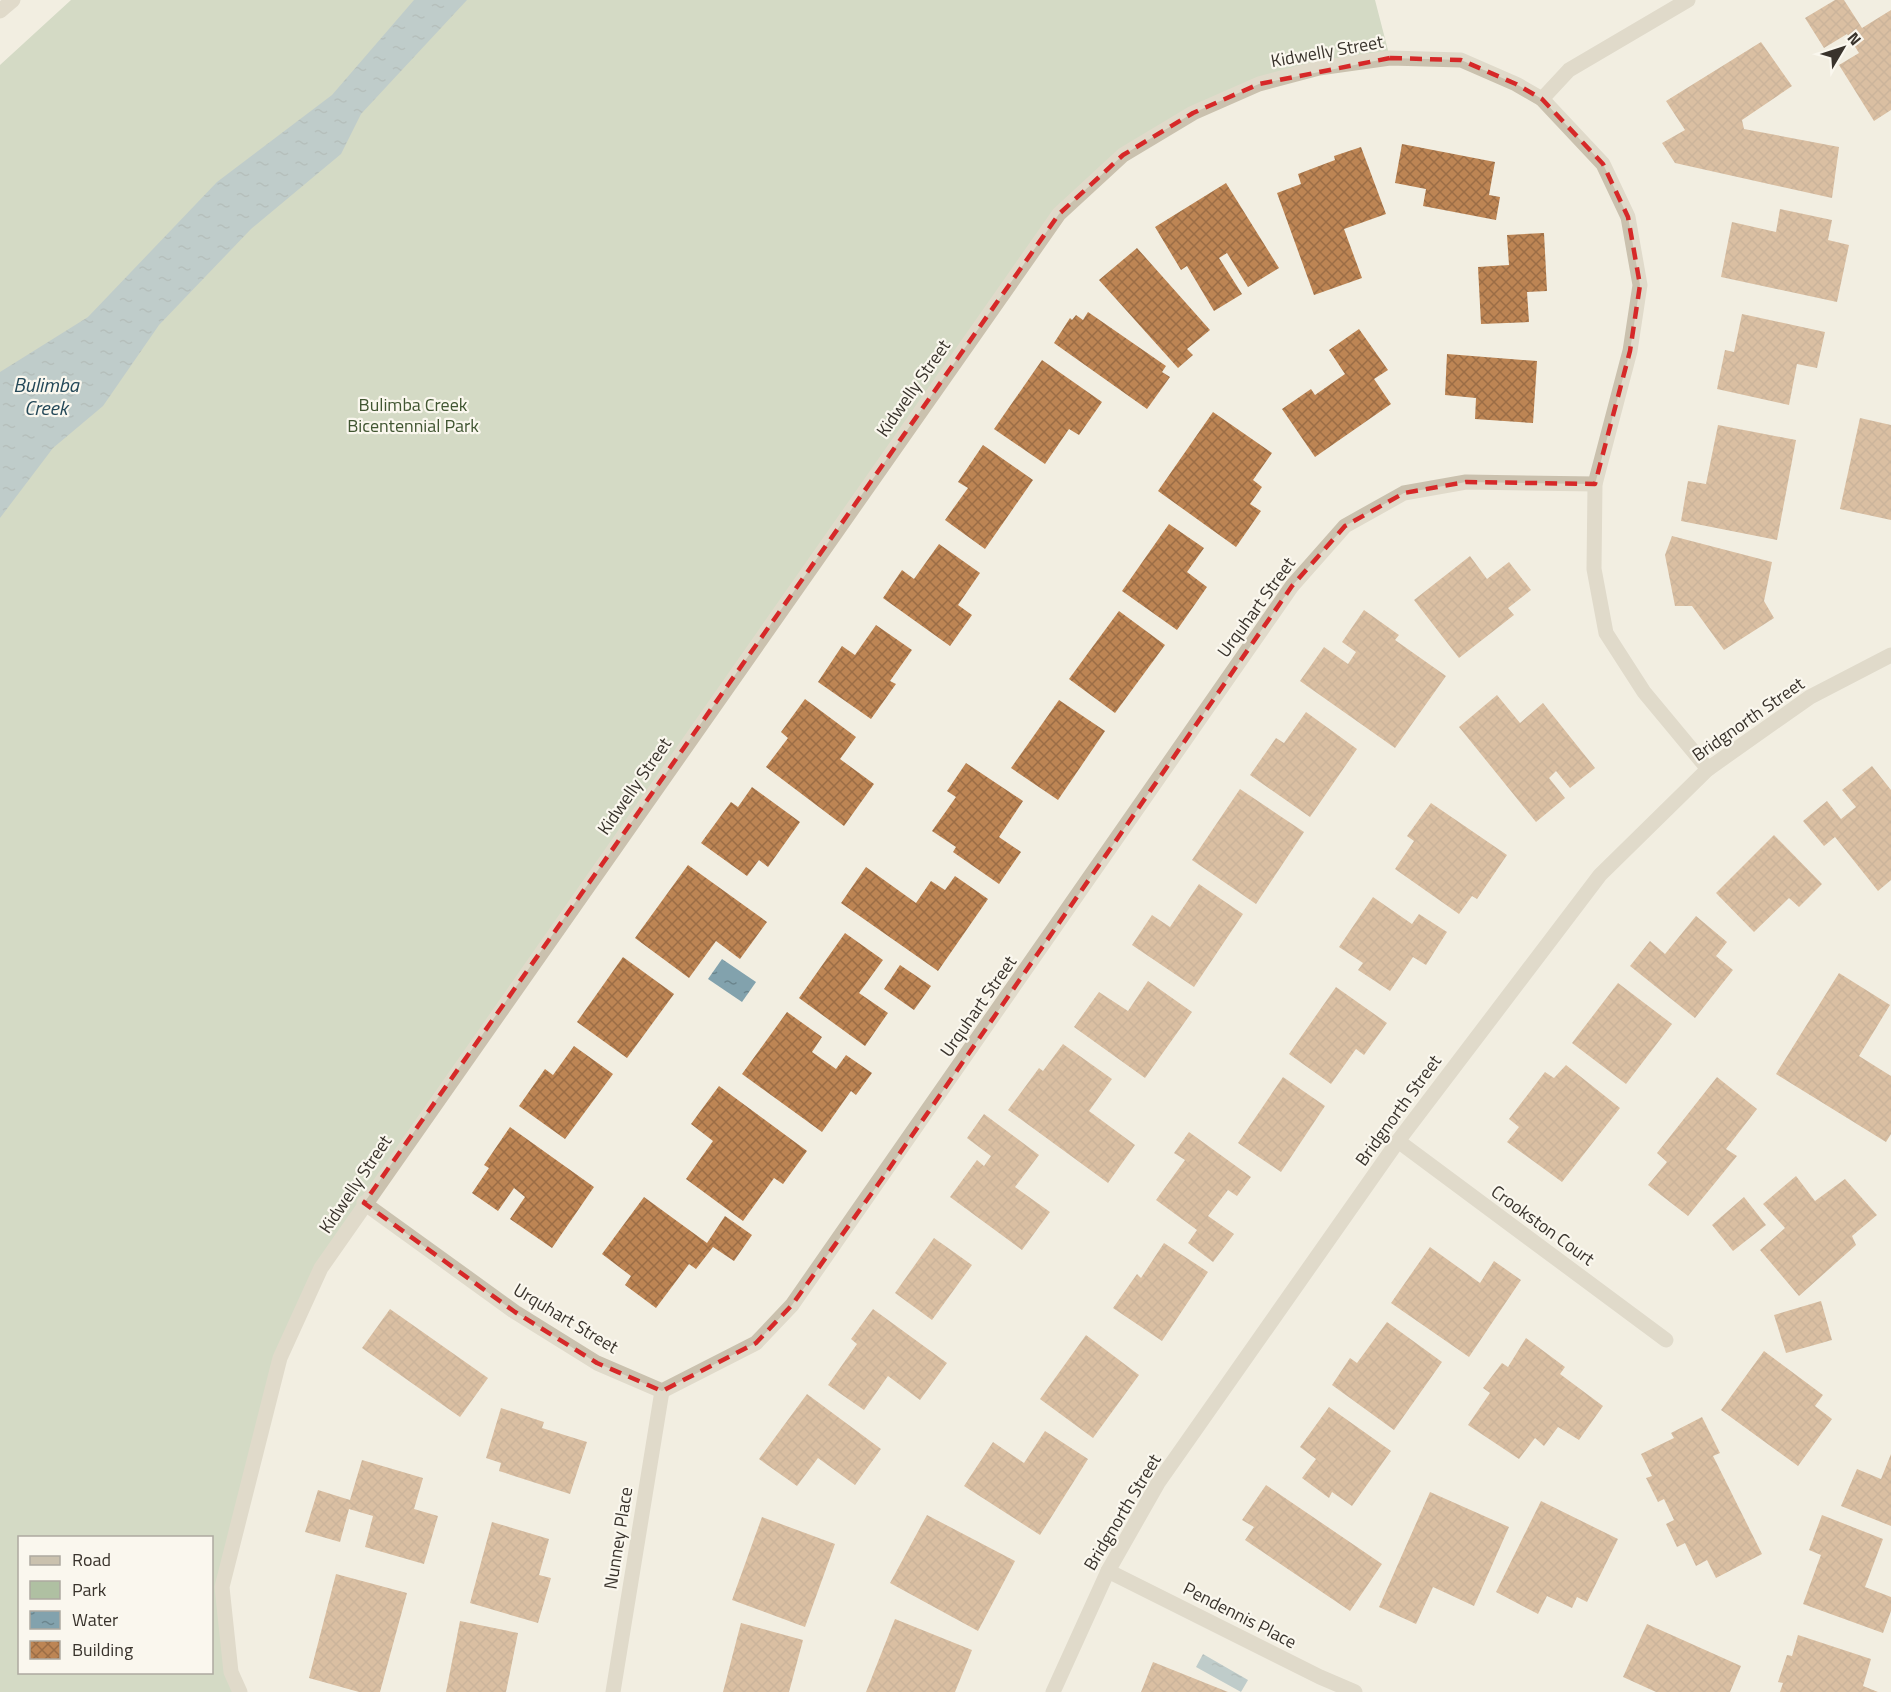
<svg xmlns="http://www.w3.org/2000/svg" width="1891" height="1692" font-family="'Titillium Web',sans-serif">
  <defs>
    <pattern id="water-ripples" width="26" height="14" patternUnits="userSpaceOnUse" patternTransform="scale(1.5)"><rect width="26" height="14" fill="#82a2ad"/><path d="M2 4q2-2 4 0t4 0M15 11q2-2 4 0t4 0" fill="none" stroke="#6b858d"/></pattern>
    <pattern id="building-cross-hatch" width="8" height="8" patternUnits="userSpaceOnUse" patternTransform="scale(1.5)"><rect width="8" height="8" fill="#bd8554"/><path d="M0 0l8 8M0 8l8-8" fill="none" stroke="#9b6d46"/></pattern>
  </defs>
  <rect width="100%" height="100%" fill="#f2eee1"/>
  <path fill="#afc0a2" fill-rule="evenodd" d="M 71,0 L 1375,0 L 1390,58 L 1259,84 L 1123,155 L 1059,214 L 364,1203 L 280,1358 L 222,1586 L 240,1692 L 0,1692 L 0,65 ZM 20,1538 L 212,1538 L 212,1672 L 20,1672 Z"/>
  <g fill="url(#water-ripples)">
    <path d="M 414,0 L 467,0 L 361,114 L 341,154 L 251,229 L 159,325 L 103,406 L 53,448 L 0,518 L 0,372 L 88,317 L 217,182 L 332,95 Z"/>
    <path d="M 722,959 L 756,982 L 742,1002 L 708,979 Z"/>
    <path d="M 1203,1654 L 1248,1680 L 1241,1692 L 1196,1667 Z"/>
  </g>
  <g fill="url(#building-cross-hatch)">
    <path d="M 1835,0 L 1844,0 L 1862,28 L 1891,10 L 1891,110 L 1874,121 L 1839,65 L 1859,53 L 1847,34 L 1824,48 L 1805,18 Z"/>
    <path d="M 1761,42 L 1792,86 L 1742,120 L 1744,129 L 1839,147 L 1832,198 L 1675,163 L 1662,143 L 1685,130 L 1666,101 Z"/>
    <path d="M 1402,144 L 1495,162 L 1489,195 L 1500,197 L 1496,220 L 1423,206 L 1426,189 L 1395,183 Z"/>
    <path d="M 1361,147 L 1386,214 L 1344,229 L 1362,278 L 1314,295 L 1277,193 L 1301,184 L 1298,174 L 1335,160 L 1334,156 Z"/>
    <path d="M 1226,183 L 1279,268 L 1248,287 L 1227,253 L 1219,258 L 1242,294 L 1214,311 L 1187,266 L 1181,270 L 1155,227 Z"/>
    <path d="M 1780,209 L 1832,220 L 1828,240 L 1849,245 L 1837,302 L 1721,277 L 1732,222 L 1776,232 Z"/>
    <path d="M 1544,233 L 1547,291 L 1527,292 L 1529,322 L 1481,324 L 1478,267 L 1509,265 L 1507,235 Z"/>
    <path d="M 1137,248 L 1210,330 L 1187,349 L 1193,355 L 1178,368 L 1099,280 Z"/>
    <path d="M 1088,312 L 1166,366 L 1162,372 L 1170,377 L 1147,409 L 1054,343 L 1070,318 L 1072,320 L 1076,315 L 1083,320 Z"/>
    <path d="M 1742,314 L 1825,332 L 1817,368 L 1797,364 L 1789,405 L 1717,389 L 1725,350 L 1734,352 Z"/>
    <path d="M 1359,329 L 1388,370 L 1374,379 L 1391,404 L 1315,457 L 1282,409 L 1311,389 L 1315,395 L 1345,374 L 1329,350 Z"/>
    <path d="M 1447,354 L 1537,361 L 1533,423 L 1475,419 L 1476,398 L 1445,395 Z"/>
    <path d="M 1042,360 L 1102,402 L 1079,435 L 1069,429 L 1045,464 L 994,429 Z"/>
    <path d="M 1213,412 L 1272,453 L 1253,480 L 1262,487 L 1250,504 L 1261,511 L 1236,547 L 1158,491 Z"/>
    <path d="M 1860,418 L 1891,425 L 1891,520 L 1840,509 Z"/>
    <path d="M 1718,425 L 1796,440 L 1777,540 L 1681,521 L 1688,481 L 1706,484 Z"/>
    <path d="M 983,445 L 1033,480 L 985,549 L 945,520 L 968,488 L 958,482 Z"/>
    <path d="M 1169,524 L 1204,548 L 1187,572 L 1207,587 L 1177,630 L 1122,591 Z"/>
    <path d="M 1672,536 L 1772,562 L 1764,601 L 1774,618 L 1724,650 L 1692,606 L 1675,606 L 1665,555 Z"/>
    <path d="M 939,544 L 980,573 L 958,605 L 972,615 L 950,646 L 883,598 L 902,570 L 914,579 Z"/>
    <path d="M 1470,556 L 1487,579 L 1509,562 L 1531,590 L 1508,608 L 1514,615 L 1459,658 L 1414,600 Z"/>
    <path d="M 1364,610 L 1399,635 L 1395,640 L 1446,676 L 1395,748 L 1300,681 L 1324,647 L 1348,664 L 1356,652 L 1342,642 Z"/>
    <path d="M 1119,611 L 1165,645 L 1115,713 L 1069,679 Z"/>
    <path d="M 876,625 L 912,650 L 890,681 L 896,684 L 871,719 L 818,682 L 842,646 L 855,655 Z"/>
    <path d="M 1497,695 L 1520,723 L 1543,703 L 1595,768 L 1570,788 L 1556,771 L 1549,778 L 1565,798 L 1536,822 L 1459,727 Z"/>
    <path d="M 805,699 L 856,737 L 840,759 L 874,784 L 844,826 L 766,767 L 788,738 L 781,732 Z"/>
    <path d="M 1059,700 L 1105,731 L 1058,800 L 1011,768 Z"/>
    <path d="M 1306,712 L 1357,749 L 1310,817 L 1250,775 L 1276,738 L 1284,743 Z"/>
    <path d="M 966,763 L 1023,801 L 999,837 L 1021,852 L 999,884 L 953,852 L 956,847 L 932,831 L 956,797 L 947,791 Z"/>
    <path d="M 1872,766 L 1891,790 L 1891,880 L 1878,891 L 1835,837 L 1824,846 L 1803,821 L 1827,801 L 1841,819 L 1856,807 L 1842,790 Z"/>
    <path d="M 752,787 L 800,822 L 768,867 L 759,860 L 747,876 L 701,843 L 731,802 L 738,807 Z"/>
    <path d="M 1240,789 L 1304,832 L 1256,904 L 1192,860 Z"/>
    <path d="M 1431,803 L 1507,855 L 1477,899 L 1472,896 L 1459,914 L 1395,869 L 1414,841 L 1407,836 Z"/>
    <path d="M 1774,835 L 1822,884 L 1799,907 L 1789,898 L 1754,932 L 1716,893 Z"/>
    <path d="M 688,865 L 767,922 L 740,959 L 716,941 L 689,978 L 635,938 Z"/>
    <path d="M 866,867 L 916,903 L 931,881 L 945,890 L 955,876 L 988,899 L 938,971 L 841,903 Z"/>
    <path d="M 1199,884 L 1243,914 L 1194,987 L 1132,945 L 1152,915 L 1170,927 Z"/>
    <path d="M 1373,897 L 1412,924 L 1419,914 L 1447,932 L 1426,965 L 1413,957 L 1390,991 L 1358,970 L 1363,963 L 1339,947 Z"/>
    <path d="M 1696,916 L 1727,942 L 1716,956 L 1733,970 L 1695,1018 L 1630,966 L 1650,941 L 1665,954 Z"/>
    <path d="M 845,933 L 883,960 L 859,993 L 888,1013 L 865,1046 L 799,998 Z"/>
    <path d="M 623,957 L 674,994 L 627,1058 L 577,1022 Z"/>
    <path d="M 900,965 L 931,986 L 914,1010 L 884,989 Z"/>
    <path d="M 1839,973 L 1890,1005 L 1859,1056 L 1891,1076 L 1891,1134 L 1886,1142 L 1776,1074 Z"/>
    <path d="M 1148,981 L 1192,1012 L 1145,1078 L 1074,1027 L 1099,992 L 1128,1011 Z"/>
    <path d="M 1618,983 L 1672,1024 L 1626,1084 L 1572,1043 Z"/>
    <path d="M 1336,987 L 1387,1023 L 1364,1055 L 1356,1049 L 1331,1084 L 1289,1054 Z"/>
    <path d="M 787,1012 L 822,1037 L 812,1052 L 836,1069 L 846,1055 L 872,1073 L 856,1095 L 851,1091 L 822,1132 L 742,1074 Z"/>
    <path d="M 1063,1044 L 1112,1079 L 1089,1111 L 1135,1145 L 1108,1183 L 1008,1110 L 1039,1068 L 1043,1071 Z"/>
    <path d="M 574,1046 L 613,1074 L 565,1139 L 519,1106 L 545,1069 L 553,1075 Z"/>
    <path d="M 1566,1065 L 1620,1108 L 1562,1182 L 1507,1142 L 1519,1127 L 1509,1119 L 1545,1072 L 1554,1078 Z"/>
    <path d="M 1283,1077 L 1325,1106 L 1281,1172 L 1238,1143 Z"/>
    <path d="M 1717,1077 L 1757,1109 L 1726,1149 L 1737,1156 L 1688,1216 L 1648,1185 L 1667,1162 L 1657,1153 Z"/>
    <path d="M 719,1086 L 807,1151 L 783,1184 L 774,1178 L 743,1221 L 686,1179 L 713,1141 L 691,1124 Z"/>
    <path d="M 984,1114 L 1039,1155 L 1015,1187 L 1050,1212 L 1022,1250 L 950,1197 L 977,1160 L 984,1166 L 991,1156 L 967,1138 Z"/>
    <path d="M 510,1127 L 594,1187 L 552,1248 L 510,1219 L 525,1197 L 514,1188 L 498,1211 L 472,1193 L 489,1168 L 484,1165 Z"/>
    <path d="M 1189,1132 L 1251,1177 L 1237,1196 L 1228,1190 L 1208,1216 L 1234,1234 L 1213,1262 L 1188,1243 L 1197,1230 L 1156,1200 L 1185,1160 L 1174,1153 Z"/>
    <path d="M 1796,1176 L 1815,1201 L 1845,1179 L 1877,1215 L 1852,1236 L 1856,1245 L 1799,1296 L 1760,1250 L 1785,1228 L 1763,1204 Z"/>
    <path d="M 644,1197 L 707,1243 L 725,1216 L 752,1235 L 734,1261 L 713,1247 L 696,1269 L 689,1264 L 656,1308 L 625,1285 L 631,1276 L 602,1254 Z"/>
    <path d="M 1744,1197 L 1766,1225 L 1733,1251 L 1712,1225 Z"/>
    <path d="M 934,1238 L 972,1265 L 932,1320 L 895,1293 Z"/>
    <path d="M 1164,1243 L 1208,1272 L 1162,1341 L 1113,1308 L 1137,1274 L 1141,1278 Z"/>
    <path d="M 1430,1247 L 1480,1283 L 1494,1261 L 1521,1280 L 1469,1357 L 1391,1303 Z"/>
    <path d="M 1821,1301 L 1832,1340 L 1786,1353 L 1774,1315 Z"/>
    <path d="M 390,1309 L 488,1378 L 460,1417 L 362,1348 Z"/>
    <path d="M 873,1309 L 947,1363 L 920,1400 L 888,1376 L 864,1410 L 828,1385 L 857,1344 L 851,1339 Z"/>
    <path d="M 1387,1322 L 1442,1362 L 1394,1430 L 1332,1385 L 1350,1358 L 1357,1363 Z"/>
    <path d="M 1086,1335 L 1139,1375 L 1093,1438 L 1040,1399 Z"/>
    <path d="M 1526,1338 L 1565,1367 L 1560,1374 L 1603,1406 L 1579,1440 L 1558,1427 L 1544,1446 L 1535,1438 L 1519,1459 L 1468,1425 L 1490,1393 L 1483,1388 L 1502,1363 L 1508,1367 Z"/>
    <path d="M 1764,1351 L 1823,1395 L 1815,1406 L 1832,1419 L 1798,1466 L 1721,1410 Z"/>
    <path d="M 807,1394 L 881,1449 L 855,1485 L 818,1458 L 797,1486 L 759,1459 Z"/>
    <path d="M 1329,1407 L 1391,1451 L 1352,1506 L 1332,1492 L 1329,1498 L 1302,1478 L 1316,1459 L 1300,1447 Z"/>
    <path d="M 501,1408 L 544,1422 L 542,1428 L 587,1442 L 570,1494 L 499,1471 L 501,1463 L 486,1458 Z"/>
    <path d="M 1702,1417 L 1720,1453 L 1713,1456 L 1762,1554 L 1716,1578 L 1707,1560 L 1696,1566 L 1685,1543 L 1677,1547 L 1666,1524 L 1674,1520 L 1664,1499 L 1658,1502 L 1646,1478 L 1652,1476 L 1641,1454 L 1674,1438 L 1671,1433 Z"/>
    <path d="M 1045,1431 L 1088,1459 L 1040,1535 L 964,1486 L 993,1442 L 1024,1463 Z"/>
    <path d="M 1891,1454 L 1891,1526 L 1841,1506 L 1857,1469 L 1881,1479 Z"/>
    <path d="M 362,1460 L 423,1478 L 414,1509 L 438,1516 L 424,1564 L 365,1547 L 373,1516 L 349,1509 L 340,1542 L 305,1532 L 318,1490 L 350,1500 Z"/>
    <path d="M 1266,1485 L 1382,1564 L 1350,1611 L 1245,1540 L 1254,1527 L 1242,1520 Z"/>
    <path d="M 1430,1492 L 1509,1527 L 1474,1606 L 1433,1587 L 1416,1624 L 1379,1607 Z"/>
    <path d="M 1541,1501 L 1618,1539 L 1587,1602 L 1577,1597 L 1572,1608 L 1547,1596 L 1538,1614 L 1496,1592 Z"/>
    <path d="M 927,1515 L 1015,1561 L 978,1631 L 890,1583 Z"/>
    <path d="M 1822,1515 L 1883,1539 L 1865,1587 L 1891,1597 L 1891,1611 L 1883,1633 L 1803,1604 L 1821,1555 L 1809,1550 Z"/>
    <path d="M 762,1517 L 835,1544 L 805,1627 L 732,1600 Z"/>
    <path d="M 492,1522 L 549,1539 L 539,1575 L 551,1578 L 538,1623 L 470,1603 Z"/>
    <path d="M 336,1574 L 407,1593 L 380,1692 L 359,1692 L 309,1678 Z"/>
    <path d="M 895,1619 L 972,1650 L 955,1692 L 866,1692 Z"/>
    <path d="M 460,1621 L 518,1633 L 506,1692 L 446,1692 Z"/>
    <path d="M 741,1623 L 803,1640 L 789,1692 L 723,1692 Z"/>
    <path d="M 1647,1624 L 1741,1666 L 1730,1692 L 1656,1692 L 1623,1677 Z"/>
    <path d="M 1798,1635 L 1871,1659 L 1863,1686 L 1878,1692 L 1780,1692 L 1783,1683 L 1778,1682 L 1787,1655 L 1792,1656 Z"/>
    <path d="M 1153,1662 L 1228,1692 L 1141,1692 Z"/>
  </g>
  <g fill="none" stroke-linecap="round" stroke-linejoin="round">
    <g stroke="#cac1ae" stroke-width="15">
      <path d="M 0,11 L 13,0"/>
      <path d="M 1542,99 L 1569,70 L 1688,0"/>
      <path d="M 1398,1141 L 1666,1340"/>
      <path d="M 364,1203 L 515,1312 L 597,1363 L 662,1391 L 756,1343 L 792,1305 L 1292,586 L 1345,526 L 1404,493 L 1466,482 L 1595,484"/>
      <path d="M 1108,1571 L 1320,1677 L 1355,1692"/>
      <path d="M 240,1692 L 231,1672 L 222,1587 L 280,1358 L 321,1268 L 1059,214 L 1123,155 L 1193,113 L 1259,84 L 1319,68 L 1390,58 L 1461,60 L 1516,84 L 1542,99 L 1603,164 L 1628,217 L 1640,285 L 1630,351 L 1595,484 L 1594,569 L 1606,633 L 1644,692 L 1708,769"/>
      <path d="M 613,1692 L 662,1391"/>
    </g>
    <path stroke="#cac1ae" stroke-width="15" d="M 1053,1692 L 1108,1571 L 1158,1483 L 1398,1141 L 1600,875 L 1708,769 L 1810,697 L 1891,655"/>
  </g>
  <path d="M0 0H1891V1692H0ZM 1390,58 L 1461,60 L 1516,84 L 1542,99 L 1603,164 L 1628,217 L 1640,285 L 1630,351 L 1595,484 L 1466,482 L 1404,493 L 1345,526 L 1292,586 L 884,1176 L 792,1305 L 756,1343 L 662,1391 L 597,1363 L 515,1312 L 364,1203 L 1059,214 L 1123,155 L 1193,113 L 1259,84 Z" fill="#f2eee1" fill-opacity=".55" fill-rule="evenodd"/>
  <path fill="none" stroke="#d62828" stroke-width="4.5" stroke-dasharray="12 8" stroke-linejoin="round" d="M 1390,58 L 1461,60 L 1516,84 L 1542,99 L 1603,164 L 1628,217 L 1640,285 L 1630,351 L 1595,484 L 1466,482 L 1404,493 L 1345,526 L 1292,586 L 884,1176 L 792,1305 L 756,1343 L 662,1391 L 597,1363 L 515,1312 L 364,1203 L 1059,214 L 1123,155 L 1193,113 L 1259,84 Z"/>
  <g text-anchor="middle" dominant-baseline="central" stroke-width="4.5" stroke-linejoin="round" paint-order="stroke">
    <g font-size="18" fill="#39332c" stroke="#faf7ee">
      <text transform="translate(1327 51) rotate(-10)">Kidwelly Street</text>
      <text transform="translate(913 388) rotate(-55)">Kidwelly Street</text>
      <text transform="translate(1256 607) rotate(-54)">Urquhart Street</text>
      <text transform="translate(1748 719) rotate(-35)">Bridgnorth Street</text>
      <text transform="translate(634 786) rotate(-55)">Kidwelly Street</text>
      <text transform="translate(978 1006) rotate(-55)">Urquhart Street</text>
      <text transform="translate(1398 1110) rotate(-54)">Bridgnorth Street</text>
      <text transform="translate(355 1184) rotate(-56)">Kidwelly Street</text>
      <text transform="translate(1543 1225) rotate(36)">Crookston Court</text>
      <text transform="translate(566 1318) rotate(31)">Urquhart Street</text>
      <text transform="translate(1122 1512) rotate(-59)">Bridgnorth Street</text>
      <text transform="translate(618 1538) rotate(-81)">Nunney Place</text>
      <text transform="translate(1240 1615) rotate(27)">Pendennis Place</text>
    </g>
    <g font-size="18" fill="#405531" stroke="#faf7ee">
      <text x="413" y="404">Bulimba Creek<tspan x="413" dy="21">Bicentennial Park</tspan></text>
    </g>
    <g font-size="20" font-style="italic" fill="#244858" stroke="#faf7ee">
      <text x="46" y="384">Bulimba<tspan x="46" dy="23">Creek</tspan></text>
    </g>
  </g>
  <rect x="18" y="1536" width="195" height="138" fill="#faf7ee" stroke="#ada9a0" stroke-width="1.5"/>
  <rect x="30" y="1556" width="30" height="9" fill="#cac1ae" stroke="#ada9a0" stroke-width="1.5"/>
  <text x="72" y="1566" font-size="18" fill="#39332c">Road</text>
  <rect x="30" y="1581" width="30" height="18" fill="#afc0a2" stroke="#ada9a0" stroke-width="1.5"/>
  <text x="72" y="1596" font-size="18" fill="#39332c">Park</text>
  <rect x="30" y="1611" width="30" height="18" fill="url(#water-ripples)" stroke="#ada9a0" stroke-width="1.5"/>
  <text x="72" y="1626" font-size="18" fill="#39332c">Water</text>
  <rect x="30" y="1641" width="30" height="18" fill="url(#building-cross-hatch)" stroke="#ada9a0" stroke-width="1.5"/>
  <text x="72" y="1656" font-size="18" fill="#39332c">Building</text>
  <g transform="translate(1843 48) rotate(51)" stroke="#faf7ee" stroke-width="4.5" paint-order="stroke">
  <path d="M0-4.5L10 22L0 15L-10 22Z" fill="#39332c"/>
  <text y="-9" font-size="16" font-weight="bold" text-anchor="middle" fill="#39332c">N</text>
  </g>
</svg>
